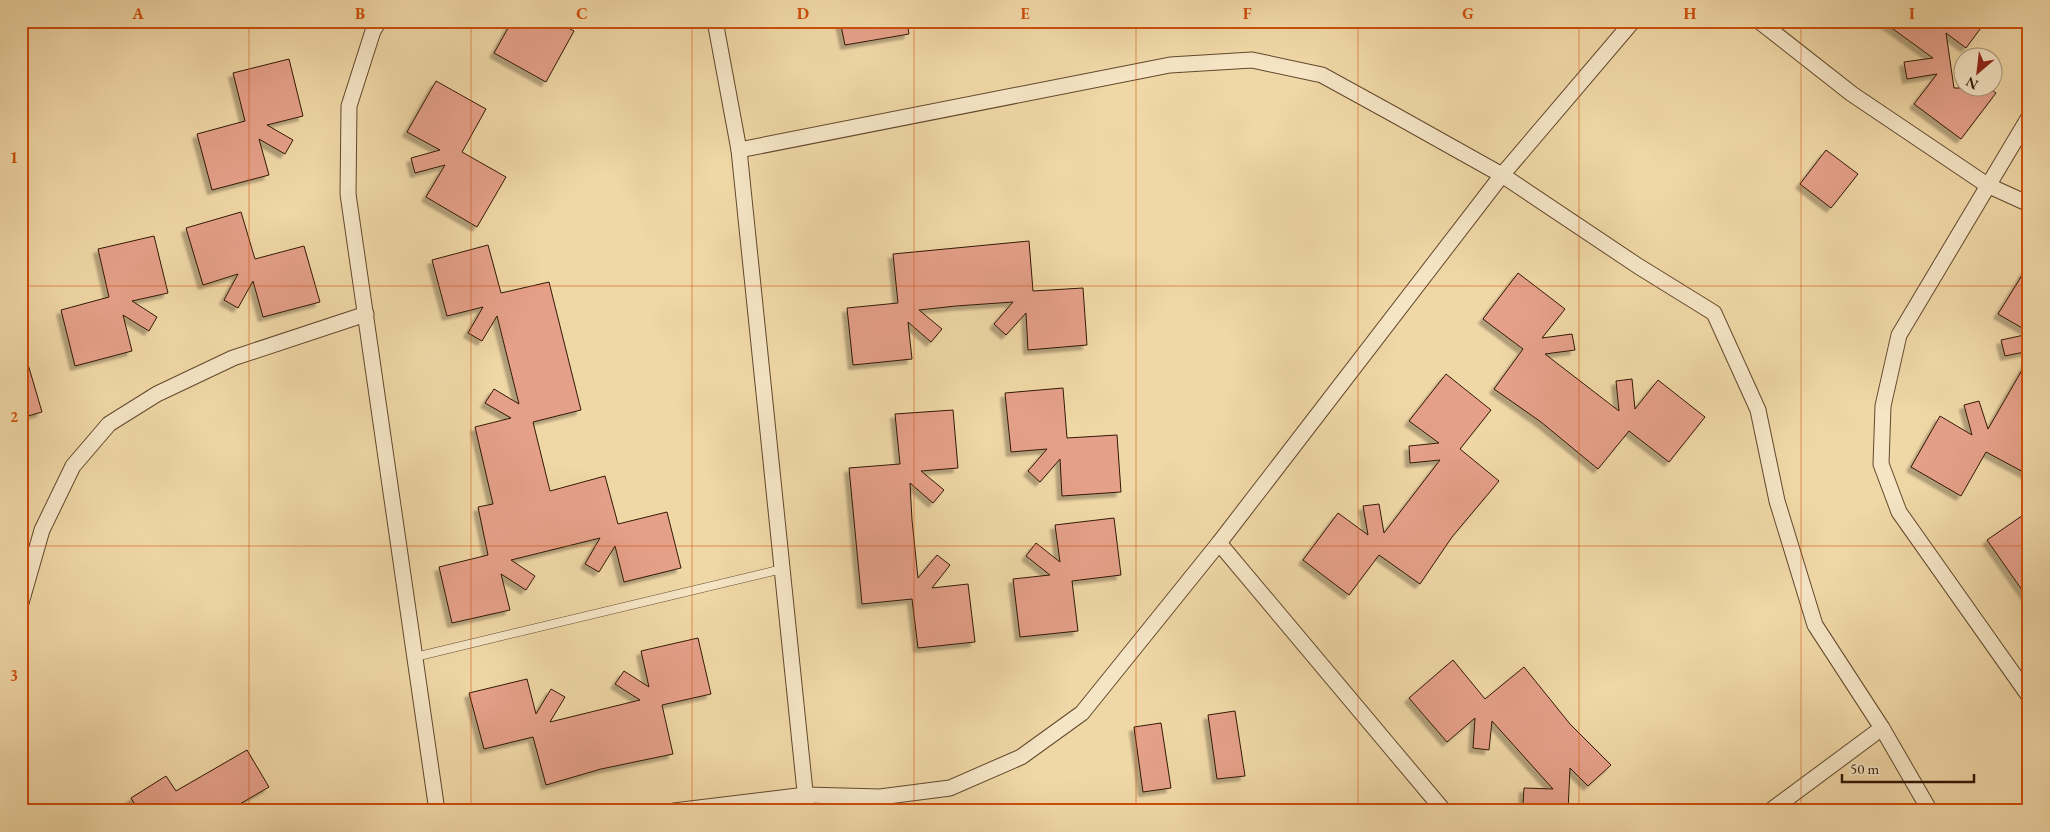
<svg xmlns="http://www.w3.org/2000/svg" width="2050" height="832" font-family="'EB Garamond',serif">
  <defs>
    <filter id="shadow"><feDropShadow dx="-4.5" dy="4.5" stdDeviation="1" flood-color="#0004"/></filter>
  </defs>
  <rect width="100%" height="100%" fill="#f0d7a6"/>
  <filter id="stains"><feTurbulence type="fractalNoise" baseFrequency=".004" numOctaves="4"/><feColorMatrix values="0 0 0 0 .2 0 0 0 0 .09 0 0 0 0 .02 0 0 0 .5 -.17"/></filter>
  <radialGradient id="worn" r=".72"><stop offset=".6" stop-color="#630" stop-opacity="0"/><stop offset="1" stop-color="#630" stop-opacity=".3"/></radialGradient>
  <g fill="#e5a089" stroke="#321804" filter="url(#shadow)">
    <path d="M 512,21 L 555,21 L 574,31 L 546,82 L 494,53 Z"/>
    <path d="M 840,21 L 907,21 L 909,34 L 845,45 Z"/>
    <path d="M 1882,21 L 1986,21 L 1966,48 L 1946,33 L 1954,88 L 1989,88 L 1996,93 L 1961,139 L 1914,104 L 1937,74 L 1907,79 L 1904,62 L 1933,58 Z"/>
    <path d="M 289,59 L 303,116 L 267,125 L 293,140 L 285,154 L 259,139 L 269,175 L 212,190 L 197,134 L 245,121 L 233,73 Z"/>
    <path d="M 436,81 L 486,109 L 462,152 L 506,177 L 477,227 L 426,197 L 445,165 L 415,173 L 411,158 L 440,150 L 407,132 Z"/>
    <path d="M 1826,150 L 1858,174 L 1831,208 L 1800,184 Z"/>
    <path d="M 241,212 L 255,259 L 304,246 L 320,302 L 263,317 L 253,281 L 238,308 L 224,300 L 238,274 L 203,285 L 186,228 Z"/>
    <path d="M 154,236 L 168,293 L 132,301 L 157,317 L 149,331 L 123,315 L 132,351 L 75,366 L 61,310 L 109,297 L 98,249 Z"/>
    <path d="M 1029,241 L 1033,291 L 1083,288 L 1087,345 L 1028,350 L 1026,313 L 1006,335 L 994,324 L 1013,302 L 956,306 L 919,310 L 942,329 L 931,342 L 908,322 L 912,359 L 853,365 L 847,308 L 898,303 L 893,254 Z"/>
    <path d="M 488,245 L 501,293 L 549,282 L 581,410 L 533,422 L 550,491 L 605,476 L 618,524 L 667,512 L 681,568 L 624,582 L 615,546 L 599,572 L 585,564 L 600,538 L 511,560 L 535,576 L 526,590 L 501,574 L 510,610 L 452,623 L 439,567 L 488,555 L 478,507 L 493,504 L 475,427 L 511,418 L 485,403 L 494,389 L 519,404 L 497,316 L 482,341 L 468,333 L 483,307 L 447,316 L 432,260 Z"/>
    <path d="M 2029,264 L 2029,332 L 1998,314 Z"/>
    <path d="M 1518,273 L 1565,309 L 1542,338 L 1572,334 L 1575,350 L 1545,354 L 1619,411 L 1616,381 L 1632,379 L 1635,409 L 1658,380 L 1705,417 L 1669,462 L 1629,431 L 1598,469 L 1541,422 L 1494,389 L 1523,349 L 1483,319 Z"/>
    <path d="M 2029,334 L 2029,351 L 2005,356 L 2001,340 Z"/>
    <path d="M 25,354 L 42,412 L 21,418 L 21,355 Z"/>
    <path d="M 2029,358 L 2029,475 L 1986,452 L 1961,496 L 1911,467 L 1940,416 L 1972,435 L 1964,405 L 1979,401 L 1988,429 Z"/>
    <path d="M 1446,374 L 1491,410 L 1460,449 L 1499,481 L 1452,537 L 1420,584 L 1379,555 L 1349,595 L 1303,560 L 1338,513 L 1368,535 L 1363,506 L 1379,504 L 1384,533 L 1440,460 L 1410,463 L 1409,446 L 1439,443 L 1409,421 Z"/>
    <path d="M 1063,388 L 1067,438 L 1117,435 L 1121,492 L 1062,496 L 1060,459 L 1040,482 L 1028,471 L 1047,449 L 1011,452 L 1005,393 Z"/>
    <path d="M 953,410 L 958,468 L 921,471 L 944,490 L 933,503 L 910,483 L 912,520 L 918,578 L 937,555 L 950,565 L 932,588 L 968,584 L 975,642 L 918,648 L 912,599 L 862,604 L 849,468 L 900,464 L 895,414 Z"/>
    <path d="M 2029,511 L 2029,600 L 1987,540 Z"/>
    <path d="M 1114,518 L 1121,575 L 1072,581 L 1078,631 L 1020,637 L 1013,579 L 1050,575 L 1026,556 L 1036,543 L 1060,562 L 1055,525 Z"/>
    <path d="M 698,638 L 711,694 L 662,705 L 673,754 L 601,769 L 546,785 L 533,737 L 484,749 L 469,693 L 527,679 L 536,714 L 551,689 L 565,697 L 550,722 L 640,700 L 615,684 L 624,671 L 649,687 L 641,651 Z"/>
    <path d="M 1453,660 L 1485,699 L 1524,667 L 1570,724 L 1611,765 L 1588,786 L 1570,768 L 1568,811 L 1552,811 L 1552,806 L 1523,805 L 1524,788 L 1553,789 L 1492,721 L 1489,750 L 1473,748 L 1475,718 L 1447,742 L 1409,698 Z"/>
    <path d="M 1235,711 L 1245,776 L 1217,779 L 1208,715 Z"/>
    <path d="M 1161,723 L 1171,788 L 1143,792 L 1134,727 Z"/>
    <path d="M 247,750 L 269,787 L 228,811 L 139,811 L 131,798 L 166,776 L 176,791 Z"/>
  </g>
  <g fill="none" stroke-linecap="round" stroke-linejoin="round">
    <defs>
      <path id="lane" d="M 415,657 L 782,569"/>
      <g id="street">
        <path d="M 379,21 L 373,31 L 349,106 L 348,194 L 437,811"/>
        <path d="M 715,21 L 739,150 L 807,811"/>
        <path d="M 1759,21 L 1852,94 L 1987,185 L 2029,204"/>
        <path d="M 2029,117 L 1899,335 L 1883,406 L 1881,464 L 1899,512 L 2029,696"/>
        <path d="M 739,150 L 1170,65 L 1252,60 L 1322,75 L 1393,114 L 1502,175 L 1638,266 L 1714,313 L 1758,410 L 1777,501 L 1815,625 L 1882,728 L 1930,811"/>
        <path d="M 1219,543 L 1444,811"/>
        <path d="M 21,603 L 42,530 L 73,466 L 109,424 L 157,394 L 233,358 L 366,314"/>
        <path d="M 674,811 L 806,795 L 880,797 L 950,788 L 1021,757 L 1082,713 L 1219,543 L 1502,175 L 1633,21"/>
        <path d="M 1770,811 L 1882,728"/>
      </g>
    </defs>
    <use href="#lane" stroke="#62482c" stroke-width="9"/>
    <use href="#street" stroke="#62482c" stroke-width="17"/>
    <use href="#lane" stroke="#f5e5c5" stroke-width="8"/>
    <use href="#street" stroke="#f5e5c5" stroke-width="15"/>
  </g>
  <path fill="none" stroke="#cd4f0b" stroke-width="1" stroke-opacity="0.55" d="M 249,21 L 249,811M 471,21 L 471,811M 692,21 L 692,811M 914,21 L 914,811M 1136,21 L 1136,811M 1358,21 L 1358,811M 1579,21 L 1579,811M 1801,21 L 1801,811M 21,286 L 2029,286M 21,546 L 2029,546"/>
  <rect width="2050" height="832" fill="none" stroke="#f0d7a6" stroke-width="55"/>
  <g transform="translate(1978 72) rotate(208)"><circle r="24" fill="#f5e5c5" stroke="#a79378"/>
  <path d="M0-4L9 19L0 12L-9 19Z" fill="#8f2418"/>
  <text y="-8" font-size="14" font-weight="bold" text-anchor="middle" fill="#321804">N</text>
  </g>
  <path d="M1842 774v8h132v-8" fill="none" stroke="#321804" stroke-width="2.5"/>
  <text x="1850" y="774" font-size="15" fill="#321804" stroke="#f5e5c5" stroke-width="4" paint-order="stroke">50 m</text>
  <rect x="28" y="28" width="1994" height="776" fill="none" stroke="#cd4f0b" stroke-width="2"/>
  <g font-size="16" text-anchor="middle" font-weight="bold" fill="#cd4f0b">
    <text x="138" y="19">A</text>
    <text x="360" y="19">B</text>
    <text x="582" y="19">C</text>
    <text x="803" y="19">D</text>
    <text x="1025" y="19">E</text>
    <text x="1247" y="19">F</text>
    <text x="1468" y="19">G</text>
    <text x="1690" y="19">H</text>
    <text x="1912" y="19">I</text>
    <text x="14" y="163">1</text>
    <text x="14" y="422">2</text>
    <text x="14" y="681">3</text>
  </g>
  <rect width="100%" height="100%" filter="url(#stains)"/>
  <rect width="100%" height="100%" fill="url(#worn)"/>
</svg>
